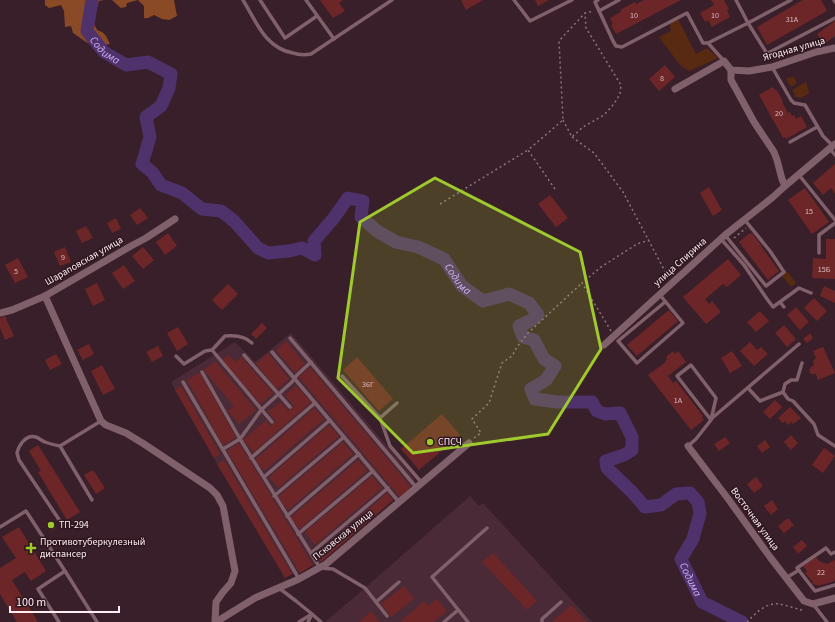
<svg xmlns="http://www.w3.org/2000/svg" width="835" height="622" font-family="'Source Sans 3',sans-serif">
  <rect width="100%" height="100%" fill="#391f29"/>
  <g fill="#4a2a36">
    <path d="M 291,333 L 415,479 L 411,487 L 400,497 L 393,500 L 321,562 L 313,565 L 300,573 L 292,574 L 285,578 L 217,464 L 171,382 L 235,342 L 255,362 Z"/>
    <path d="M 470,496 L 479,506 L 483,503 L 592,622 L 325,622 L 358,594 Z"/>
  </g>
  <g fill="#572a11">
    <path d="M 678,19 L 696,54 L 707,48 L 718,58 L 689,71 L 681,66 L 677,61 L 659,37 L 671,31 L 670,25 L 672,22 Z"/>
    <path d="M 794,77 L 797,83 L 791,87 L 786,78 Z"/>
    <path d="M 806,82 L 809,92 L 808,94 L 801,98 L 796,97 L 792,90 Z"/>
    <path d="M 787,271 L 796,283 L 791,287 L 782,276 Z"/>
  </g>
  <g fill="#8b4a26">
    <path d="M 45,0 L 104,0 L 99,1 L 93,22 L 97,30 C 106,33 106,36 110,44 L 95,46 L 86,42 L 73,33 L 71,26 L 65,27 L 64,11 L 61,5 L 49,8 L 45,5 Z"/>
    <path d="M 112,0 L 174,0 L 177,16 L 169,20 L 162,19 L 154,15 L 148,18 L 144,18 L 144,6 L 138,0 L 127,3 L 126,7 L 121,8 Z"/>
  </g>
  <g fill="none" stroke-linecap="round" stroke-linejoin="round">
    <path stroke="#4f316c" stroke-width="13" id="s1" d="M 92,0 L 87,31 L 104,52 L 126,65 L 148,62 L 171,74 L 169,88 L 161,106 L 146,117 L 150,137 L 142,164 L 152,172 L 161,185 L 182,193 L 202,209 L 221,211 L 234,221 L 258,248 L 268,253 L 289,251 L 302,248 L 315,255 L 314,241 L 333,219 L 348,198 L 363,201 L 361,217 L 377,231 L 396,242 L 418,247 L 444,259 L 462,286 L 483,301 L 509,294 L 529,303 L 538,315 L 530,321 L 519,326 L 523,337 L 534,340 L 544,359 L 555,366 L 546,380 L 531,389 L 535,399 L 557,402 L 592,402 L 597,411 L 605,414 L 620,413 L 632,437 L 632,450 L 624,455 L 606,461 L 607,468 L 632,492 L 645,507 L 661,505 L 676,494 L 690,493 L 698,502 L 700,513 L 693,539 L 681,559 L 702,602 L 742,622"/>
  </g>
  <g fill="#6d2627">
    <path d="M 320,0 L 343,0 L 339,3 L 345,11 L 333,18 Z"/>
    <path d="M 461,0 L 483,0 L 466,10 Z"/>
    <path d="M 535,0 L 549,0 L 538,6 Z"/>
    <path d="M 644,0 L 681,0 L 616,34 L 611,25 L 613,24 L 610,18 L 621,12 L 620,10 L 635,2 L 636,4 Z"/>
    <path d="M 711,0 L 724,0 L 729,9 L 727,10 L 730,17 L 712,27 L 708,20 L 705,22 L 700,13 L 714,5 Z"/>
    <path d="M 803,0 L 821,0 L 827,11 L 767,45 L 757,27 Z"/>
    <path d="M 835,21 L 835,36 L 824,44 L 817,34 Z"/>
    <path d="M 665,65 L 675,77 L 659,91 L 649,79 Z"/>
    <path d="M 773,87 L 776,91 L 777,90 L 783,102 L 782,102 L 788,113 L 790,112 L 792,116 L 794,115 L 796,119 L 801,116 L 807,127 L 786,139 L 785,137 L 783,138 L 781,134 L 759,95 Z"/>
    <path d="M 835,164 L 835,194 L 831,188 L 823,195 L 813,183 Z"/>
    <path d="M 709,187 L 722,210 L 713,216 L 700,193 Z"/>
    <path d="M 805,188 L 829,222 L 812,234 L 788,200 Z"/>
    <path d="M 550,195 L 568,218 L 556,227 L 538,204 Z"/>
    <path d="M 140,208 L 148,218 L 137,225 L 130,215 Z"/>
    <path d="M 116,218 L 121,229 L 112,233 L 107,223 Z"/>
    <path d="M 86,226 L 93,238 L 82,243 L 76,231 Z"/>
    <path d="M 168,233 L 177,246 L 165,255 L 156,242 Z"/>
    <path d="M 750,233 L 750,234 L 752,233 L 762,246 L 761,246 L 779,271 L 768,280 L 739,242 Z"/>
    <path d="M 826,239 L 835,239 L 835,279 L 812,278 L 813,258 L 826,259 Z"/>
    <path d="M 65,247 L 71,262 L 60,266 L 54,252 Z"/>
    <path d="M 143,247 L 154,260 L 143,269 L 132,256 Z"/>
    <path d="M 18,258 L 28,277 L 15,283 L 5,265 Z"/>
    <path d="M 728,259 L 741,275 L 727,287 L 723,284 L 705,299 L 709,304 L 712,301 L 721,312 L 706,324 L 683,297 Z"/>
    <path d="M 124,265 L 135,281 L 123,289 L 112,273 Z"/>
    <path d="M 97,283 L 105,300 L 93,306 L 85,289 Z"/>
    <path d="M 228,284 L 238,294 L 222,310 L 212,300 Z"/>
    <path d="M 824,286 L 835,291 L 835,303 L 820,296 Z"/>
    <path d="M 814,298 L 827,311 L 817,321 L 804,308 Z"/>
    <path d="M 796,307 L 809,322 L 800,330 L 787,315 Z"/>
    <path d="M 669,310 L 678,321 L 637,356 L 627,345 Z"/>
    <path d="M 760,311 L 769,321 L 756,332 L 747,322 Z"/>
    <path d="M 5,316 L 14,336 L 5,340 L 0,328 L 0,318 Z"/>
    <path d="M 262,323 L 267,328 L 256,339 L 251,334 Z"/>
    <path d="M 784,325 L 796,339 L 787,347 L 775,333 Z"/>
    <path d="M 178,327 L 188,344 L 177,351 L 167,333 Z"/>
    <path d="M 810,333 L 813,338 L 807,343 L 803,339 Z"/>
    <path d="M 286,341 L 305,364 L 295,373 L 276,350 Z"/>
    <path d="M 750,342 L 757,350 L 761,347 L 768,354 L 754,366 L 740,351 Z"/>
    <path d="M 89,344 L 94,354 L 83,360 L 77,350 Z"/>
    <path d="M 158,346 L 163,356 L 152,362 L 146,352 Z"/>
    <path d="M 823,347 L 835,373 L 818,380 L 816,374 L 811,374 L 809,371 L 811,367 L 814,365 L 813,361 L 816,358 L 813,351 Z"/>
    <path d="M 673,351 L 675,354 L 678,351 L 686,362 L 668,376 L 673,383 L 676,381 L 703,416 L 702,418 L 704,420 L 691,430 L 648,375 L 666,362 L 665,361 L 667,359 L 666,357 Z"/>
    <path d="M 732,351 L 742,366 L 730,373 L 721,358 Z"/>
    <path d="M 268,353 L 289,379 L 277,389 L 256,364 Z"/>
    <path d="M 56,354 L 62,364 L 50,370 L 45,360 Z"/>
    <path d="M 229,355 L 235,362 L 241,357 L 273,393 L 261,404 L 222,360 Z"/>
    <path d="M 357,357 L 393,399 L 379,411 L 343,370 Z"/>
    <path d="M 215,361 L 256,410 L 239,424 L 228,411 L 234,406 L 204,370 Z"/>
    <path d="M 102,365 L 115,389 L 103,395 L 91,371 Z"/>
    <path d="M 310,367 L 411,487 L 400,497 L 299,377 Z"/>
    <path d="M 200,373 L 236,438 L 223,445 L 187,380 Z"/>
    <path d="M 181,386 L 220,454 L 214,458 L 175,390 Z"/>
    <path d="M 296,386 L 311,402 L 254,452 L 243,440 L 266,420 L 270,426 L 276,421 L 268,412 L 280,402 L 288,411 L 294,406 L 285,395 Z"/>
    <path d="M 775,400 L 782,407 L 770,419 L 763,412 Z"/>
    <path d="M 790,407 L 801,418 L 793,424 L 791,422 L 788,425 L 785,421 L 783,423 L 778,418 Z"/>
    <path d="M 314,408 L 324,419 L 264,471 L 255,460 Z"/>
    <path d="M 442,414 L 460,435 L 419,470 L 401,449 Z"/>
    <path d="M 329,425 L 339,436 L 278,488 L 269,477 Z"/>
    <path d="M 791,435 L 798,443 L 791,450 L 784,442 Z"/>
    <path d="M 725,437 L 730,443 L 719,451 L 714,444 Z"/>
    <path d="M 765,440 L 770,447 L 762,453 L 757,446 Z"/>
    <path d="M 343,442 L 353,454 L 288,510 L 278,497 Z"/>
    <path d="M 239,443 L 313,565 L 300,573 L 227,451 Z"/>
    <path d="M 38,445 L 80,512 L 67,520 L 38,472 L 41,471 L 29,451 Z"/>
    <path d="M 824,448 L 835,456 L 823,473 L 812,465 Z"/>
    <path d="M 224,460 L 292,574 L 285,578 L 217,464 Z"/>
    <path d="M 358,460 L 367,471 L 300,529 L 290,518 Z"/>
    <path d="M 93,470 L 105,488 L 96,494 L 84,475 Z"/>
    <path d="M 372,476 L 382,488 L 315,545 L 305,532 Z"/>
    <path d="M 756,477 L 763,486 L 754,493 L 747,484 Z"/>
    <path d="M 387,493 L 393,500 L 321,562 L 316,555 Z"/>
    <path d="M 772,500 L 778,509 L 771,515 L 764,506 Z"/>
    <path d="M 788,518 L 794,525 L 784,533 L 778,526 Z"/>
    <path d="M 52,520 L 56,528 L 51,531 L 46,523 Z"/>
    <path d="M 19,527 L 46,571 L 31,581 L 25,572 L 12,580 L 38,622 L 17,622 L 0,594 L 0,568 L 16,558 L 2,537 Z"/>
    <path d="M 802,540 L 807,546 L 798,554 L 793,547 Z"/>
    <path d="M 493,553 L 537,601 L 527,610 L 482,562 Z"/>
    <path d="M 816,557 L 819,561 L 827,564 L 835,560 L 835,581 L 821,585 L 820,586 L 812,584 L 813,582 L 805,573 L 807,571 L 803,566 Z"/>
    <path d="M 404,586 L 414,599 L 391,617 L 381,604 Z"/>
    <path d="M 437,599 L 447,611 L 433,622 L 400,622 L 424,601 L 428,606 Z"/>
    <path d="M 571,605 L 587,622 L 552,622 Z"/>
    <path d="M 371,611 L 380,622 L 359,622 Z"/>
  </g>
  <g fill="none" stroke-linecap="round" stroke-linejoin="round">
    <g stroke="#8c757e" stroke-width="1.5" stroke-dasharray="2 3" stroke-linecap="butt">
      <path d="M 563,120 L 572,137 L 583,127 L 604,115 L 614,104 L 620,94 L 621,85 L 586,28 L 585,13"/>
      <path d="M 572,137 L 594,153 L 623,192 L 668,277"/>
      <path d="M 555,189 L 528,150 L 563,120 L 559,41 L 585,13 L 594,11"/>
      <path d="M 440,204 L 528,150"/>
      <path d="M 734,238 L 746,228"/>
      <path d="M 611,331 L 582,283 L 601,267 L 637,244 L 649,240"/>
      <path d="M 474,438 L 481,433 L 472,419 L 489,403 L 502,363 L 512,356 L 517,347 L 528,333 L 582,283"/>
      <path d="M 747,622 C 755,614 766,602 779,604 C 786,605 794,608 801,610 L 803,607"/>
    </g>
    <g stroke="#7f606b" stroke-width="3.5">
      <path d="M 243,0 C 256,21 265,48 293,53 C 299,55 305,55 311,54 L 392,0"/>
      <path d="M 260,0 L 285,38 L 317,16"/>
      <path d="M 306,0 L 334,39"/>
      <path d="M 514,0 L 530,21 L 572,0"/>
      <path d="M 598,0 L 595,2 L 613,41 L 616,46 L 622,47 L 687,13 L 703,43 L 708,43 L 724,61"/>
      <path d="M 791,0 L 748,23 L 766,52 L 768,53 L 835,18"/>
      <path d="M 834,0 L 835,2"/>
      <path d="M 599,11 L 619,0"/>
      <path d="M 708,43 L 748,23 L 736,0"/>
      <path d="M 772,67 L 791,100 L 794,103 L 805,105 L 823,136 L 833,146"/>
      <path d="M 790,142 L 817,127"/>
      <path d="M 830,149 L 835,155"/>
      <path d="M 799,175 L 835,220"/>
      <path d="M 725,235 L 766,286 L 784,272 L 770,251 L 744,219"/>
      <path d="M 721,239 L 744,265 L 767,299 L 773,307 L 799,288 L 811,293"/>
      <path d="M 819,253 L 819,235 L 835,223"/>
      <path d="M 660,295 L 683,323 L 637,363 L 618,341 L 665,302"/>
      <path d="M 780,302 L 784,307"/>
      <path d="M 290,338 L 416,487"/>
      <path d="M 212,350 L 272,422"/>
      <path d="M 272,352 L 399,502"/>
      <path d="M 244,355 L 290,407"/>
      <path d="M 176,356 L 184,364 L 205,351 L 212,350 L 225,336 C 234,335 245,336 252,343"/>
      <path d="M 202,372 L 240,439 L 320,568 L 333,569 L 365,588 L 387,616"/>
      <path d="M 342,376 L 380,418 L 390,446 L 422,483"/>
      <path d="M 183,382 L 299,579"/>
      <path d="M 748,388 L 760,401 L 783,392 L 785,384 L 791,380 L 797,380 L 802,363"/>
      <path d="M 783,392 L 788,399 L 793,401 L 814,424 L 818,435 L 835,446"/>
      <path d="M 380,418 L 397,403"/>
      <path d="M 711,419 L 799,344"/>
      <path d="M 60,446 L 92,500"/>
      <path d="M 688,446 L 696,439 L 711,420 L 677,376 L 691,365 L 716,398 L 711,420"/>
      <path d="M 223,449 L 240,439 L 261,410 L 292,382 L 297,375 L 311,362"/>
      <path d="M 251,458 L 315,403"/>
      <path d="M 264,477 L 330,420"/>
      <path d="M 274,496 L 344,437"/>
      <path d="M 287,516 L 359,454"/>
      <path d="M 62,524 L 19,460 L 17,453 C 19,445 26,434 36,437 C 39,438 42,441 45,442 C 50,444 55,445 60,446 L 101,421"/>
      <path d="M 0,527 L 26,511 L 65,571"/>
      <path d="M 298,534 L 373,471"/>
      <path d="M 835,552 L 831,554 L 826,548 L 797,568 L 815,591 L 835,585"/>
      <path d="M 311,553 L 388,488"/>
      <path d="M 786,578 L 799,570"/>
      <path d="M 279,588 L 296,601 L 312,614 L 299,622"/>
      <path d="M 376,602 L 399,582"/>
      <path d="M 813,604 L 827,622"/>
      <path d="M 59,622 L 38,589 L 65,571 L 97,622"/>
      <path d="M 308,622 L 312,614 L 321,622"/>
      <path d="M 444,622 L 458,610"/>
      <path d="M 468,622 L 432,577 L 487,528"/>
      <path d="M 542,622 L 542,619 L 561,602"/>
    </g>
    <g stroke="#7f606b" stroke-width="7">
      <path d="M 675,89 L 724,61 L 731,70 L 749,71 L 772,67 L 816,52 L 835,48"/>
      <path d="M 785,186 L 835,144"/>
      <path d="M 45,296 L 101,421 L 106,425 L 126,433 L 144,444 L 210,488 L 217,495 L 223,506 L 235,571 L 231,583 L 223,592 L 216,602 L 215,622"/>
      <path d="M 0,313 L 12,310 L 45,296 L 131,246 L 146,238 L 175,219"/>
      <path d="M 604,345 L 725,235 L 773,197 L 785,186 L 782,179 L 777,160 L 774,152 L 754,122 L 731,80 L 731,70"/>
      <path d="M 688,446 L 729,500 L 770,557 L 804,601 L 813,604 L 835,598"/>
      <path d="M 216,622 L 255,598 L 299,579 L 326,564 L 469,443"/>
    </g>
  </g>
  <path fill="#9eca2e" fill-opacity="0.2" stroke="#9eca2e" stroke-width="3" stroke-linejoin="round" d="M 435,178 L 580,252 L 601,349 L 548,434 L 413,453 L 338,378 L 360,222 Z"/>
  <g fill="#9eca2e" stroke="#2e161f" stroke-width="1.5">
    <circle cx="430" cy="442" r="4"/>
    <circle cx="51" cy="525" r="4"/>
    <path d="M29 542h4v4h4v4h-4v4h-4v-4h-4v-4h4z"/>
  </g>
  <g text-anchor="middle" dominant-baseline="central" stroke-width="3" stroke-linejoin="round" paint-order="stroke">
    <g font-size="8" fill="#dabbc0">
      <text x="634" y="15">10</text>
      <text x="715" y="15">10</text>
      <text x="792" y="19">31А</text>
      <text x="662" y="78">8</text>
      <text x="779" y="113">20</text>
      <text x="809" y="211">15</text>
      <text x="63" y="257">9</text>
      <text x="824" y="269">15Б</text>
      <text x="16" y="271">5</text>
      <text x="368" y="384">36Г</text>
      <text x="678" y="400">1А</text>
      <text x="821" y="572">22</text>
    </g>
    <g font-size="10" fill="#ffedf3" stroke="#2e161f">
      <text transform="translate(794 49) rotate(-16)">Ягодная улица</text>
      <text transform="translate(84 261) rotate(-30)">Шараповская улица</text>
      <text transform="translate(680 262) rotate(-42)">улица Спирина</text>
      <text transform="translate(755 519) rotate(54)">Восточная улица</text>
      <text transform="translate(343 535) rotate(-39)">Псковская улица</text>
    </g>
    <g font-size="10" fill="#ffedf3" stroke="#2e161f" text-anchor="start">
      <text x="438" y="442">СПСЧ</text>
      <text x="59" y="525">ТП-294</text>
      <text x="40" y="542">Противотуберкулезный<tspan x="40" dy="12">диспансер</tspan></text>
    </g>
    <g font-size="11" font-style="italic" fill="#cfaef5" stroke="#2e161f">
      <text stroke="none"><textPath href="#s1" startOffset="58">Содима</textPath></text>
      <text stroke="none"><textPath href="#s1" startOffset="661">Содима</textPath></text>
      <text stroke="none"><textPath href="#s1" startOffset="1249">Содима</textPath></text>
    </g>
  </g>
  <path d="M10 606v6h109v-6" fill="none" stroke="#ffedf3" stroke-width="2"/>
  <text x="16" y="606" font-size="12" fill="#ffedf3" stroke="#2e161f" stroke-width="3" paint-order="stroke">100 m</text>
</svg>
